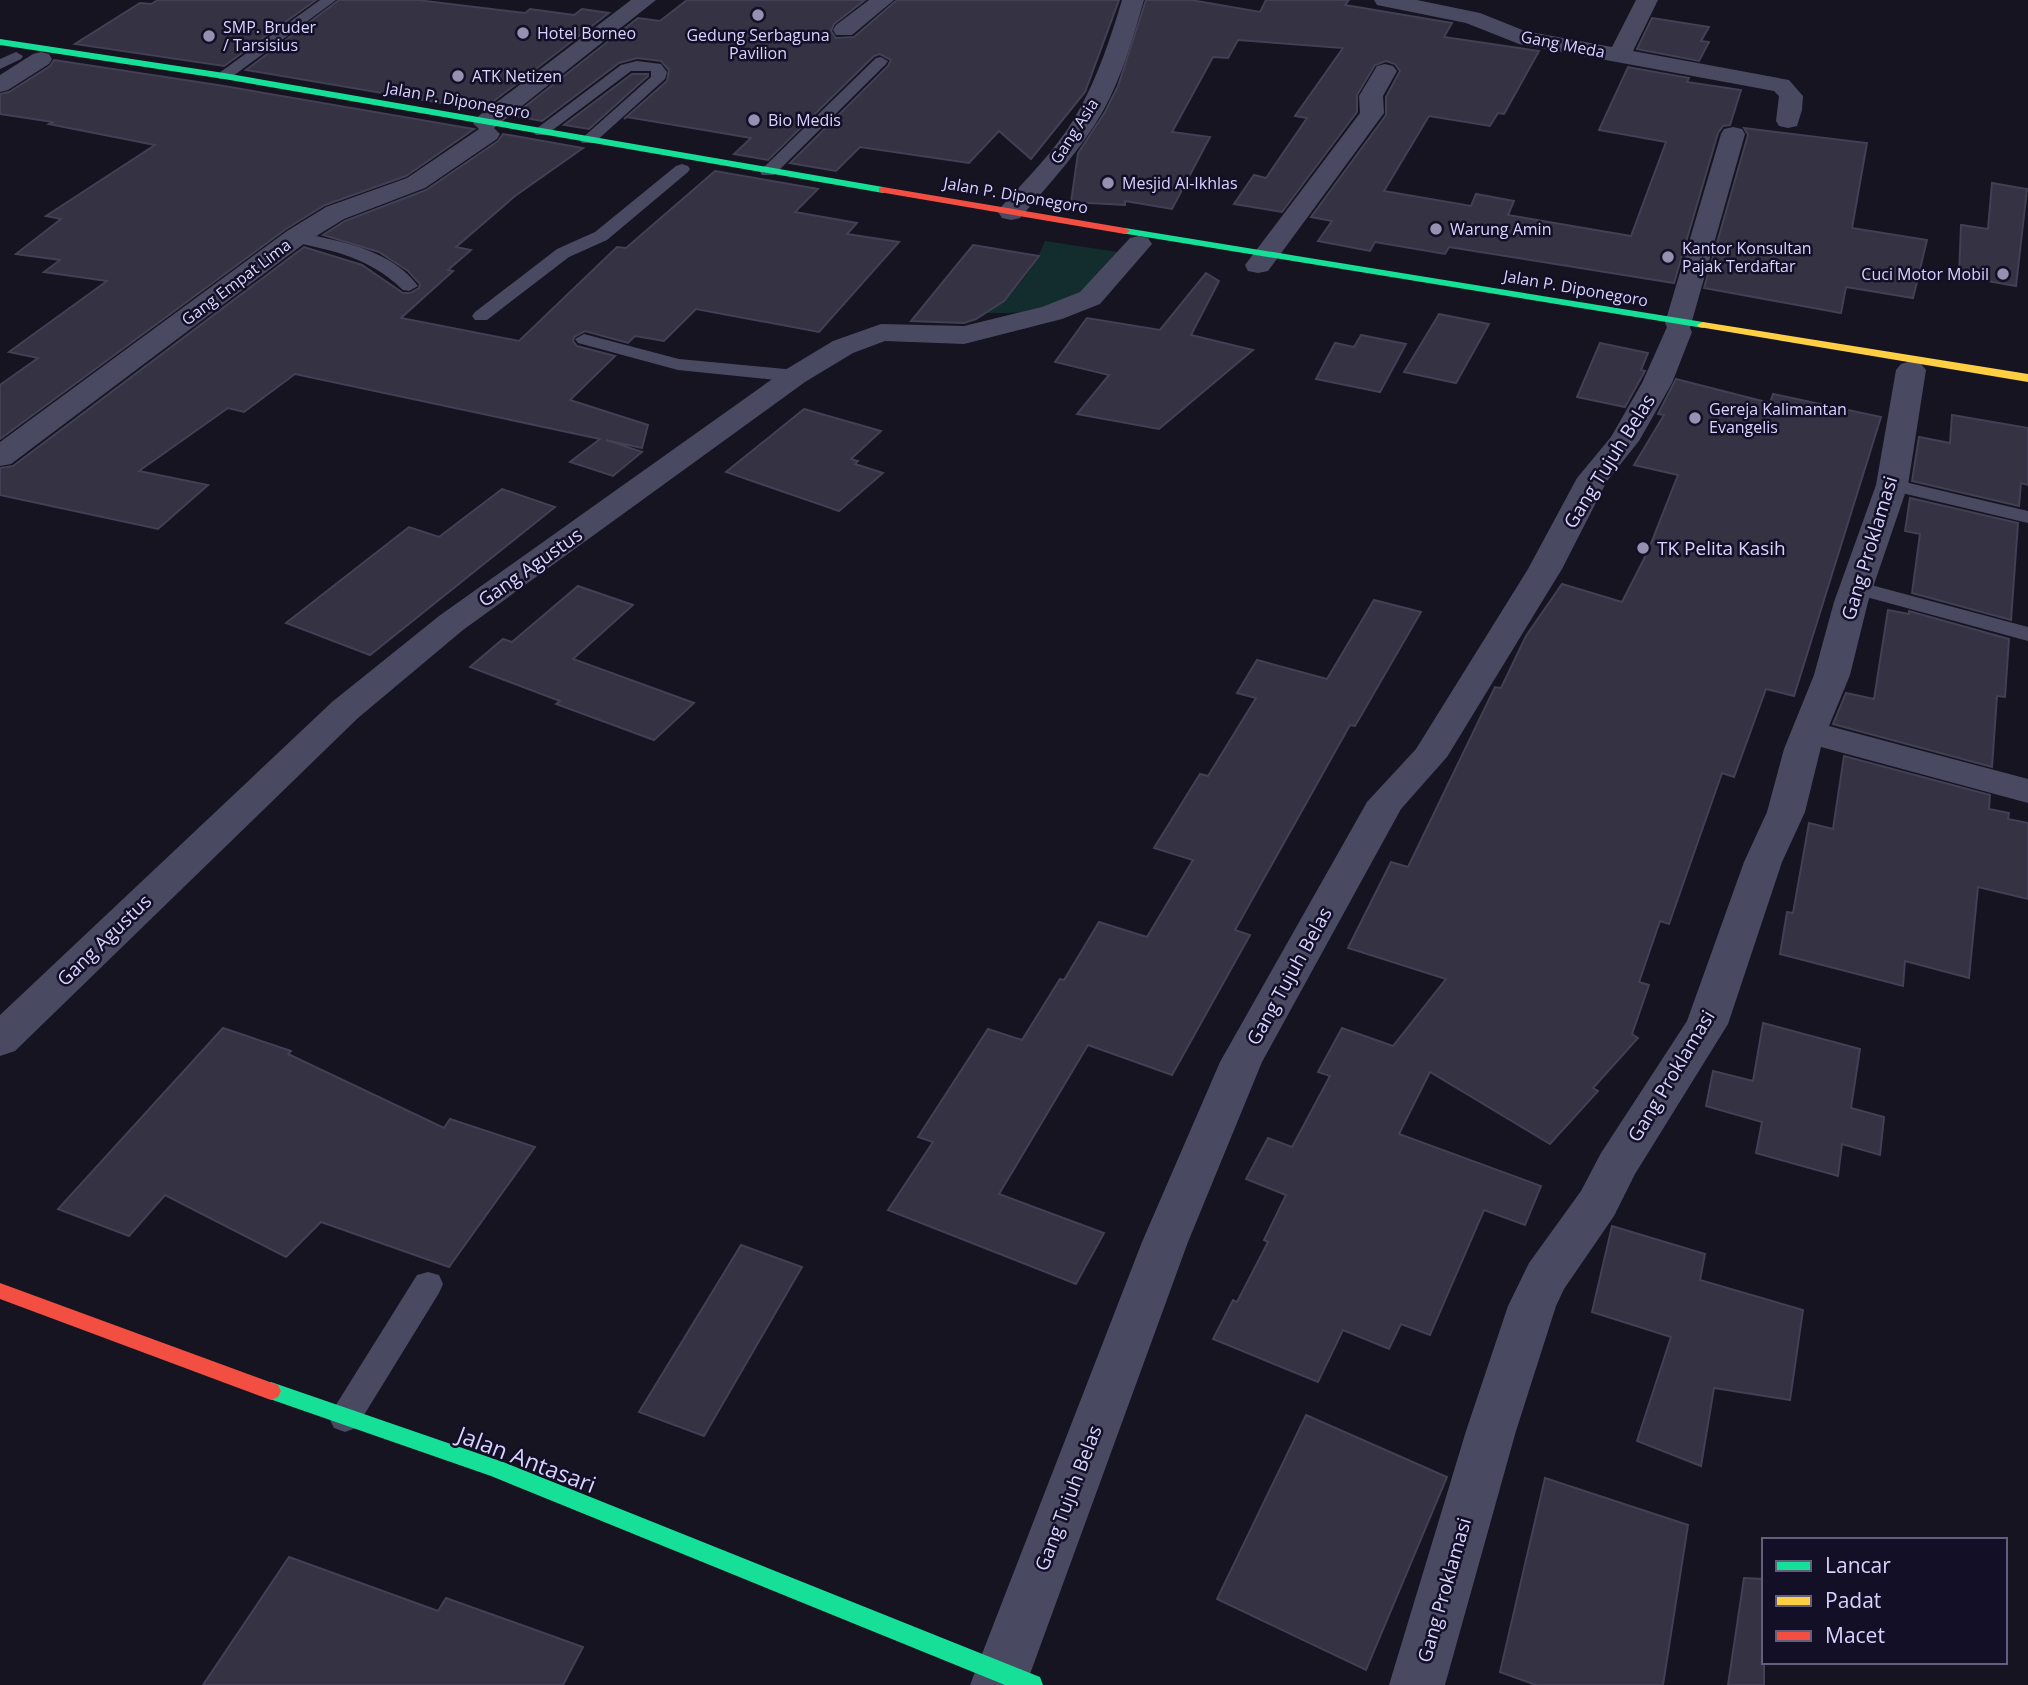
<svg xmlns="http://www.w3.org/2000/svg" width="2028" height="1685" font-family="'Open Sans',sans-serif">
  <rect width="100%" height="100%" fill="#161421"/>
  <path fill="#132c2d" d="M 1045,241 L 1118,252 C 1079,307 1052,314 987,313 C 1012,296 1034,269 1045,241 Z"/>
  <g fill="#343243" stroke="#433f54" stroke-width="2">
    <path d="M 158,0 L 316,0 L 224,66 L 75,44 L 140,3 L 151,4 Z"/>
    <path d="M 339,0 L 417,0 L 525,13 L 530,9 L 574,15 L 582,9 L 609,13 L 482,110 L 246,70 Z"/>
    <path d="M 687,0 L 865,0 L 834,24 L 831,31 L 836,38 L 854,37 L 897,0 L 1119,0 L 1085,92 L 1031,159 L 999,131 L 969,163 L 860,147 L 836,171 L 790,163 L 888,66 L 891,60 L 880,54 L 874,56 L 768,160 L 734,154 L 751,138 L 627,117 L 624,119 L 667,81 L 669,70 L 661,61 L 637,58 L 619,63 L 542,121 L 513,116 L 638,18 L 660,21 Z"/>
    <path d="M 1146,0 L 1191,0 L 1260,12 L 1266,0 L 1349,0 L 1345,5 L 1452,23 L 1444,37 L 1539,51 L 1504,114 L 1498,113 L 1490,126 L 1429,116 L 1384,191 L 1471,206 L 1476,194 L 1514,201 L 1508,215 L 1631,236 L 1666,142 L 1599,130 L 1628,67 L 1689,78 L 1687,82 L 1741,90 L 1730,125 L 1723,126 L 1718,133 L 1674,283 L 1449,247 L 1445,254 L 1375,242 L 1370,251 L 1318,241 L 1332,221 L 1311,217 L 1386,115 L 1386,97 L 1400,71 L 1395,64 L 1386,61 L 1375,65 L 1357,95 L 1357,112 L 1282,212 L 1234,204 L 1254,175 L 1266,178 L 1307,118 L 1295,116 L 1343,48 L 1238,40 L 1228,58 L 1213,57 L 1172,132 L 1210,137 L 1172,209 L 1125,201 L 1125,205 L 1071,202 L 1078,153 L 1105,112 L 1118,86 Z"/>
    <path d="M 1652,18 L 1709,27 L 1701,41 L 1709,42 L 1699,61 L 1637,49 Z"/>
    <path d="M 54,60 L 224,86 L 474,129 L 406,176 L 325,205 L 286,229 L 0,439 L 0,385 L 38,358 L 9,352 L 107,281 L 44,272 L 60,260 L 16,254 L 61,219 L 46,216 L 155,145 L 49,124 L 53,122 L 0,114 L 0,94 L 9,92 L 50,66 Z"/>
    <path d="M 632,74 L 648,74 L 648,76 L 589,129 L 564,125 Z"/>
    <path d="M 1744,128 L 1867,143 L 1852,228 L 1927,240 L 1913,298 L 1846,287 L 1841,313 L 1704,288 L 1748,135 Z"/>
    <path d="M 503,134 L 583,148 L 515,196 L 456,247 L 471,250 L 448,270 L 453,271 L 401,318 L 519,341 L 617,247 L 626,248 L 715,171 L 818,189 L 795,212 L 857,223 L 847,234 L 899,242 L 819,332 L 696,309 L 664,341 L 635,336 L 628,343 L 585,331 L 574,337 L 573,341 L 577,346 L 615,356 L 570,400 L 648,425 L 642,448 L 606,440 L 642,452 L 613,476 L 570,462 L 600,439 L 295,374 L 244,412 L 228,408 L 139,471 L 208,485 L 158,529 L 0,495 L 0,468 L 13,466 L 304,247 L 362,265 L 403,293 L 410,293 L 419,288 L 420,284 L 408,271 L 379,252 L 323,235 L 345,221 L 426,190 L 498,141 Z"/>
    <path d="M 1992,183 L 2027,189 L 2016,286 L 1959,276 L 1961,225 L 1988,229 Z"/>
    <path d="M 973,245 L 1039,256 L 1004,301 L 976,319 L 964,323 L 911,321 Z"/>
    <path d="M 1206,273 L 1219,281 L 1191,335 L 1253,350 L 1159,429 L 1077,414 L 1109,375 L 1055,362 L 1087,318 L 1160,330 Z"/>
    <path d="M 1439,314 L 1489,324 L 1456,383 L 1404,372 Z"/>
    <path d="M 1361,335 L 1406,344 L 1380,392 L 1316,379 L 1335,343 L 1354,347 Z"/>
    <path d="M 1600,343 L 1648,353 L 1641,370 L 1645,371 L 1625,407 L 1577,397 Z"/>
    <path d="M 1676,379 L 1770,403 L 1773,394 L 1881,417 L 1794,696 L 1766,689 L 1734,777 L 1722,773 L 1669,924 L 1660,921 L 1639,982 L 1649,985 L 1632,1034 L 1638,1038 L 1593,1088 L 1598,1091 L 1550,1144 L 1430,1072 L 1399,1134 L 1541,1186 L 1525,1225 L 1484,1210 L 1430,1335 L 1401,1324 L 1389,1349 L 1343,1330 L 1318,1382 L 1213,1339 L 1233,1300 L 1237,1302 L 1268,1242 L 1264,1240 L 1286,1195 L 1246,1179 L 1268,1138 L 1292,1147 L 1330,1076 L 1318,1072 L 1342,1028 L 1393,1046 L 1446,979 L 1348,948 L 1391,862 L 1408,867 L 1495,687 L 1501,688 L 1526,636 L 1562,584 L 1622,602 L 1648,551 L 1678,475 L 1634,465 L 1664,415 L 1658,414 Z"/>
    <path d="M 804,409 L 881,431 L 851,459 L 858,461 L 855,464 L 883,473 L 839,511 L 726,472 Z"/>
    <path d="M 1952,415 L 2028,428 L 2028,485 L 2021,483 L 2019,506 L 1912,481 L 1919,437 L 1950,443 Z"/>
    <path d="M 502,489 L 555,507 L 370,655 L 286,623 L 409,527 L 439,537 Z"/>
    <path d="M 1910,498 L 2018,523 L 2011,620 L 1912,593 L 1920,534 L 1905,531 Z"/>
    <path d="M 578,586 L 633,605 L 573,659 L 694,703 L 654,740 L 556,704 L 560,701 L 470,667 L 503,639 L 512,642 Z"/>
    <path d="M 1374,600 L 1421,612 L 1355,726 L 1350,725 L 1235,930 L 1250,935 L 1172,1075 L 1088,1045 L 999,1194 L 1104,1233 L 1076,1284 L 888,1210 L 933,1142 L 918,1137 L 988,1029 L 1022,1040 L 1060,979 L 1064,980 L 1099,922 L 1147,937 L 1193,860 L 1154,848 L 1200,774 L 1208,776 L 1256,698 L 1237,693 L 1257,660 L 1327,679 Z"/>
    <path d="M 1888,610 L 1909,614 L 1909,611 L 2009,639 L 2005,697 L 1997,696 L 1992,767 L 1833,724 L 1846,693 L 1874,699 Z"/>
    <path d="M 1844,756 L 1990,795 L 1989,809 L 2009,813 L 2008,819 L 2028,823 L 2028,899 L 1978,887 L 1969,978 L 1905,961 L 1903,986 L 1780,954 L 1787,912 L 1793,913 L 1809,823 L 1833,829 Z"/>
    <path d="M 1763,1023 L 1860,1049 L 1851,1108 L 1884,1117 L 1880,1155 L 1842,1144 L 1838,1176 L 1756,1153 L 1762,1122 L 1706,1106 L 1713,1071 L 1753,1081 Z"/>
    <path d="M 223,1028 L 291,1051 L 288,1054 L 444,1128 L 450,1119 L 535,1147 L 449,1267 L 321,1222 L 286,1257 L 165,1195 L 129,1236 L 58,1209 Z"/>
    <path d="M 1612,1226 L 1705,1254 L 1700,1280 L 1803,1310 L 1790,1400 L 1714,1388 L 1701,1466 L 1637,1441 L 1671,1337 L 1592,1312 Z"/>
    <path d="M 741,1245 L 802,1267 L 704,1436 L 639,1412 Z"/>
    <path d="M 1306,1415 L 1447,1477 L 1366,1670 L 1217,1599 Z"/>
    <path d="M 1545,1478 L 1688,1525 L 1663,1685 L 1536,1685 L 1500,1672 Z"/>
    <path d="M 289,1557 L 438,1611 L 446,1598 L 583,1647 L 563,1685 L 203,1685 Z"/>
    <path d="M 1744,1578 L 1764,1579 L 1764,1685 L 1728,1685 Z"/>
  </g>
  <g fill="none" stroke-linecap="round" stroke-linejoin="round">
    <g fill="#4a4962" fill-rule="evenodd">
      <path d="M 320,0 L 336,0 L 229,79 L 219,79 L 217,76 L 219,73 Z"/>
      <path d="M 16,52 L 23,56 L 21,59 L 0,69 L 0,59 Z"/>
      <path d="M 881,57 L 888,61 L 886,64 L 774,175 L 762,175 L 760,172 L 762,169 L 876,58 Z"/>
      <path d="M 637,61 L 661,64 L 667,72 L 665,79 L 594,143 L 582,143 L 580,140 L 651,77 L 651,71 L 631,71 L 546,135 L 536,135 L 533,132 L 536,129 L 621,65 Z"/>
      <path d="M 682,164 L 688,166 L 690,169 L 688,172 L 607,240 L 569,257 L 487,320 L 475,320 L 472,316 L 475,312 L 557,249 L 595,232 L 676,166 Z"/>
      <path d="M 296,232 C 339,241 389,248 418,286 L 409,291 L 403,290 C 367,256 336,252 290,241 L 288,237 Z"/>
      <path d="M 584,334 L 679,359 L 795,370 L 804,376 L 795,382 L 678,370 L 578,343 L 575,339 Z"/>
      <path d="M 1892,479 L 2028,511 L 2028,523 L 1885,489 L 1882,485 L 1885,481 Z"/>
      <path d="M 1856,581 L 2028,627 L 2028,641 L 1848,592 L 1845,587 L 1848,582 Z"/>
      <path d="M 428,1272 L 439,1275 L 443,1284 L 439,1293 L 356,1428 L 345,1432 L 334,1428 L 329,1418 L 334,1408 L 417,1275 Z"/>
    </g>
    <g fill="#4a4962" fill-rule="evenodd">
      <path d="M 631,0 L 656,0 L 494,128 L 500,134 L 497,139 L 425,188 L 344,219 L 305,243 L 11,464 L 0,466 L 0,442 L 287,231 L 326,207 L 407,178 L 479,129 L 473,123 L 476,118 Z"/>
      <path d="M 869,0 L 894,0 L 852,35 L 836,35 L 833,30 L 836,25 Z"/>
      <path d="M 1122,0 L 1144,0 C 1133,37 1122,77 1103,111 C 1081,150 1049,184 1020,218 L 1011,220 L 1002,218 L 998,212 L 1002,206 C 1029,176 1060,146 1079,110 C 1098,76 1111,37 1122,0 Z"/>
      <path d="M 1374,0 L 1417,0 L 1480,13 L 1525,31 L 1612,47 L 1636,0 L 1658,0 L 1633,51 L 1789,80 L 1803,96 L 1802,110 L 1797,126 L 1788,128 L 1779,126 L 1776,121 L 1779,96 L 1774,91 L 1519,44 L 1466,23 L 1377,5 Z"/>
      <path d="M 41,52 L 49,54 L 52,59 L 49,64 L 8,90 L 0,92 L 0,75 L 33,54 Z"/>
      <path d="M 1385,64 L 1393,66 L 1397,71 L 1383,96 L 1384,113 L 1268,271 L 1258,273 L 1248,271 L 1245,265 L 1360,113 L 1359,96 L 1377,66 Z"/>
      <path d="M 1733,127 L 1742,129 L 1745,134 L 1690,328 L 1692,332 L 1672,383 L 1639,441 L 1607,481 L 1562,569 L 1447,757 L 1401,809 L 1262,1062 L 1188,1242 L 1026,1685 L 970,1685 L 1142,1242 L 1220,1062 L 1367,802 L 1416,749 L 1528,569 L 1577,478 L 1611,437 L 1642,383 L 1667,327 L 1665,323 L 1721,134 L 1724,129 Z"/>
      <path d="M 1139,236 L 1148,238 L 1152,244 L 1100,304 L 1062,319 L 964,344 L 885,341 L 853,353 L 805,382 L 463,630 L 358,718 L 15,1051 L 0,1056 L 0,1015 L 332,702 L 439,616 L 785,370 L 833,341 L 881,324 L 964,326 L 1042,307 L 1080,292 L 1130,238 Z"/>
      <path d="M 1911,361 L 1921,364 L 1926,370 L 1908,485 L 1868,602 L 1850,675 L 1829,726 L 2028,779 L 2028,803 L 1821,747 L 1805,812 L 1782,862 L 1728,1024 L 1635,1174 L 1614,1216 L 1564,1289 L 1556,1306 L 1516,1431 L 1445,1685 L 1389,1685 L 1466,1431 L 1508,1306 L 1529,1263 L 1581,1191 L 1601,1153 L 1687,1021 L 1744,862 L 1767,812 L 1784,749 L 1814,675 L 1834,602 L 1876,485 L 1896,370 L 1901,364 Z"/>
    </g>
    <g fill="#16e098" fill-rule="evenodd">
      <path d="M 0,39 L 224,73 L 883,187 L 888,190 L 883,193 L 224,79 L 0,45 Z"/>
      <path d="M 1125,228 L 1703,322 L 1709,325 L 1703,328 L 1121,233 L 1121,229 Z"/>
      <path d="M 271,1382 L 503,1462 L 1040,1677 L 1043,1685 L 1005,1685 L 491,1476 L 264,1397 L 261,1391 L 264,1385 Z"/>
    </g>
    <path fill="#ffcf43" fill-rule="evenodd" d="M 1703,322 L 2028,374 L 2028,382 L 1699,327 L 1697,325 Z"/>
    <g fill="#f24e42" fill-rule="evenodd">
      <path d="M 883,187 L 1125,228 L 1130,231 L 1125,234 L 879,192 L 879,188 Z"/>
      <path d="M 0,1283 L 278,1385 L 281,1391 L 278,1397 L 271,1400 L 0,1299 Z"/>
    </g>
  </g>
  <g fill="#9591b1" stroke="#130f26" stroke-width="2.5">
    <circle cx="758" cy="15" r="7"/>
    <circle cx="523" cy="33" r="7"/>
    <circle cx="209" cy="36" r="7"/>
    <circle cx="458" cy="76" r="7"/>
    <circle cx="754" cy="120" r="7"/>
    <circle cx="1108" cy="183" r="7"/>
    <circle cx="1436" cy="229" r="7"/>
    <circle cx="1668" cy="257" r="7"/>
    <circle cx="2003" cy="274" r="7"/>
    <circle cx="1695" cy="418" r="7"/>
    <circle cx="1643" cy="548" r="7"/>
  </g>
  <g text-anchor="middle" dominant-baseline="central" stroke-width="5" stroke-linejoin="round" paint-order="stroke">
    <g font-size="16" fill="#d9d4ff" stroke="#130f26" text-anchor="start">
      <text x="223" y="27">SMP. Bruder<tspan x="223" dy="18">/ Tarsisius</tspan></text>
      <text x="537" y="33">Hotel Borneo</text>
      <text x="758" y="35" text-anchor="middle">Gedung Serbaguna<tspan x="758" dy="18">Pavilion</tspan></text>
      <text x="472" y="76">ATK Netizen</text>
      <text x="768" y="120">Bio Medis</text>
      <text x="1122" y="183">Mesjid Al-Ikhlas</text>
      <text x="1450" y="229">Warung Amin</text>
      <text x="1682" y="248">Kantor Konsultan<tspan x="1682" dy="18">Pajak Terdaftar</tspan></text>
      <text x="1989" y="274" text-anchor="end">Cuci Motor Mobil</text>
      <text x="1709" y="409">Gereja Kalimantan<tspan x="1709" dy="18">Evangelis</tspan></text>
    </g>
    <g font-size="16" fill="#d9d4ff" stroke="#130f26">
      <text transform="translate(1563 44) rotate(11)">Gang Meda</text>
      <text transform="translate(458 100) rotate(10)">Jalan P. Diponegoro</text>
      <text transform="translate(1074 131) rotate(-57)">Gang Asia</text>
      <text transform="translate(1016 195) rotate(10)">Jalan P. Diponegoro</text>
      <text transform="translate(236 282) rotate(-37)">Gang Empat Lima</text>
      <text transform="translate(1576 288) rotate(10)">Jalan P. Diponegoro</text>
    </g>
    <g font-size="19" fill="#d9d4ff" stroke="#130f26">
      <text transform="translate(1609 461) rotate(-58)">Gang Tujuh Belas</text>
      <text transform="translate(1869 548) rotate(-73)">Gang Proklamasi</text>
      <text transform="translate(530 567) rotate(-35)">Gang Agustus</text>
      <text transform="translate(104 940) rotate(-44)">Gang Agustus</text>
      <text transform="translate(1289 976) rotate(-61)">Gang Tujuh Belas</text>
      <text transform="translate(1671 1076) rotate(-59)">Gang Proklamasi</text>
      <text transform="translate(1068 1498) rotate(-69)">Gang Tujuh Belas</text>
      <text transform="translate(1444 1590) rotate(-74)">Gang Proklamasi</text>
    </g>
    <g font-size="19" fill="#d9d4ff" stroke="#130f26" text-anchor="start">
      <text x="1657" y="548">TK Pelita Kasih</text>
    </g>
    <g font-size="23" fill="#d9d4ff" stroke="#130f26">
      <text transform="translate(527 1459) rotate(21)">Jalan Antasari</text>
    </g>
  </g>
  <rect x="1762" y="1538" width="245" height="126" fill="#130f26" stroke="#625e7d" stroke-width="2"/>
  <rect x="1776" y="1561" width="35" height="10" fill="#16e098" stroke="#625e7d" stroke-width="2"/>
  <text x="1825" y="1573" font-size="21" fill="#d9d4ff">Lancar</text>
  <rect x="1776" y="1596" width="35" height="10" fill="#ffcf43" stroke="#625e7d" stroke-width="2"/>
  <text x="1825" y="1608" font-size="21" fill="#d9d4ff">Padat</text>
  <rect x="1776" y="1631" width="35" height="10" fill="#f24e42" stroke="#625e7d" stroke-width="2"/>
  <text x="1825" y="1643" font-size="21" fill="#d9d4ff">Macet</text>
</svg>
